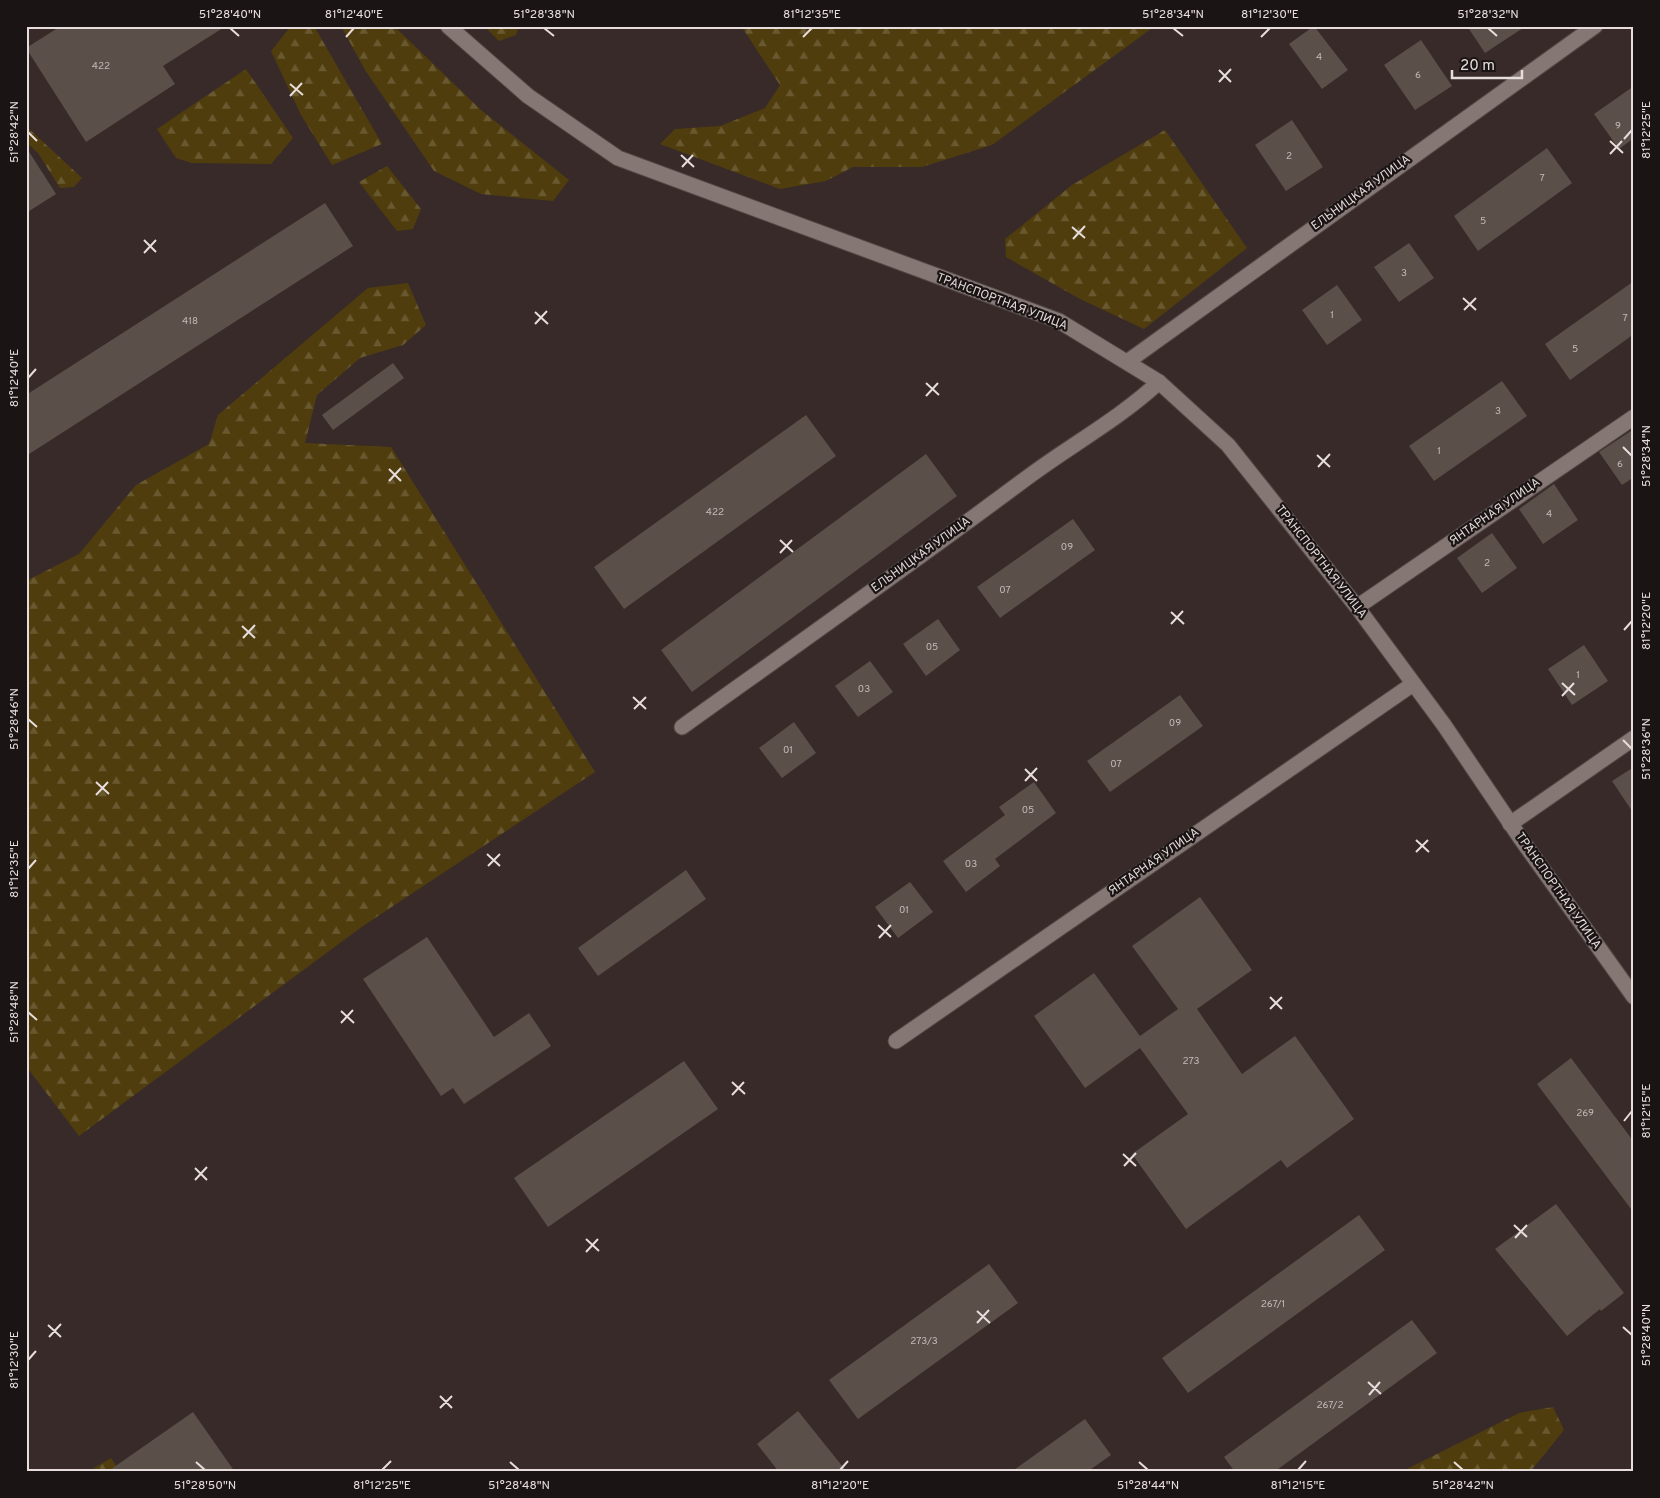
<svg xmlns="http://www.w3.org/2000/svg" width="1660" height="1498" font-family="Overpass,sans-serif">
  <defs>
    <pattern id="forest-firs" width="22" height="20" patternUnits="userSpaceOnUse" patternTransform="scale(1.25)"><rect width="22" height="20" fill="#503d0d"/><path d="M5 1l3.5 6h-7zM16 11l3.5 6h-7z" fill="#695930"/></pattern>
  </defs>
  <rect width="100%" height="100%" fill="#372a28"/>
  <g fill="url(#forest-firs)">
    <path d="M 291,26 L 314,26 L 382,144 L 332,165 L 301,115 L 271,51 Z"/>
    <path d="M 341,26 L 394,26 L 481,110 L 569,180 L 553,201 L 481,194 L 434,171 L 365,70 Z"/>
    <path d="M 484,26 L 519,26 L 516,35 L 499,41 Z"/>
    <path d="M 741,26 L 1155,26 L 992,145 L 922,167 L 853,167 L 826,181 L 780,189 L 660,144 L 675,129 L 720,126 L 765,108 L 780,85 Z"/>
    <path d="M 246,69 L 293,138 L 271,164 L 192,163 L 176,158 L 157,129 Z"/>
    <path d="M 26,126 L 82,178 L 74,187 L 60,188 L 38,153 L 26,142 Z"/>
    <path d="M 1165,130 L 1247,248 L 1144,329 L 1080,299 L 1006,257 L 1005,239 L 1072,185 Z"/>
    <path d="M 387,166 L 421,209 L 413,229 L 397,231 L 359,182 Z"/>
    <path d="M 408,283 L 426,325 L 403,345 L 360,358 L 317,395 L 305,443 L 391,447 L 595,772 L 363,926 L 79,1136 L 26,1066 L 26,581 L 79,554 L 136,485 L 209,444 L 218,415 L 368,288 Z"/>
    <path d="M 1553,1407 L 1564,1430 L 1530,1472 L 1401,1472 L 1519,1413 Z"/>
    <path d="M 111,1458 L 120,1472 L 87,1472 Z"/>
  </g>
  <g fill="#5b5049">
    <path d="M 61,26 L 226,26 L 163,66 L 175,84 L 86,142 L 26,48 Z"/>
    <path d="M 1314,26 L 1348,70 L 1322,89 L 1289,44 Z"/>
    <path d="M 1467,26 L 1526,26 L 1485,53 Z"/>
    <path d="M 1421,40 L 1452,86 L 1415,110 L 1384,65 Z"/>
    <path d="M 1634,86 L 1634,138 L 1619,149 L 1594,114 Z"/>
    <path d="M 1292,120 L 1323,167 L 1286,191 L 1255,145 Z"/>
    <path d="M 26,147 L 56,194 L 26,213 Z"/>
    <path d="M 1547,148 L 1572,183 L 1478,251 L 1454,216 Z"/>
    <path d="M 325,203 L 353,246 L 26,456 L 26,395 Z"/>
    <path d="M 1409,243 L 1434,278 L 1399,302 L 1374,267 Z"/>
    <path d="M 1634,281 L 1634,334 L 1570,380 L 1545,344 Z"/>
    <path d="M 1337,285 L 1362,320 L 1327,345 L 1302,310 Z"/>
    <path d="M 393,363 L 404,378 L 333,430 L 322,415 Z"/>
    <path d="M 1502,381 L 1527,416 L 1434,481 L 1409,446 Z"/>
    <path d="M 806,415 L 836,456 L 624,609 L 594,567 Z"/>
    <path d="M 1634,429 L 1634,477 L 1622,485 L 1599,452 Z"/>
    <path d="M 926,454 L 957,496 L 692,692 L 661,650 Z"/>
    <path d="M 1554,484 L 1578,520 L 1543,544 L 1519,509 Z"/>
    <path d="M 1073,519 L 1095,550 L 1000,618 L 977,587 Z"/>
    <path d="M 1492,533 L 1517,568 L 1482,593 L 1457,558 Z"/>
    <path d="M 938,619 L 960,650 L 926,676 L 903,644 Z"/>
    <path d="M 1584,645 L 1608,681 L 1572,705 L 1548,669 Z"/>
    <path d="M 870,661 L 893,692 L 858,717 L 835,686 Z"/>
    <path d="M 1180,695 L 1203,726 L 1110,792 L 1087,761 Z"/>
    <path d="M 794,722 L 816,753 L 782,778 L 759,748 Z"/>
    <path d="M 1634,767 L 1634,814 L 1612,781 Z"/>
    <path d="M 1034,782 L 1056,813 L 995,859 L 1000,866 L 966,892 L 943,861 L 1005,815 L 999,807 Z"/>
    <path d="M 686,870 L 706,899 L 598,976 L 578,948 Z"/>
    <path d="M 910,882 L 933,912 L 898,938 L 875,907 Z"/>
    <path d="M 1200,897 L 1252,970 L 1197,1009 L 1242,1074 L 1295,1036 L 1354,1119 L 1287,1168 L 1281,1160 L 1186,1229 L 1132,1154 L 1188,1114 L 1140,1048 L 1085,1088 L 1034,1016 L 1094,973 L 1140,1036 L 1178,1009 L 1132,946 Z"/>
    <path d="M 427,937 L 494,1037 L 529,1013 L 551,1046 L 464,1104 L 453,1088 L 441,1096 L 363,979 Z"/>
    <path d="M 1571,1058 L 1634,1142 L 1634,1213 L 1537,1084 Z"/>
    <path d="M 684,1061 L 718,1109 L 548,1227 L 514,1178 Z"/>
    <path d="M 1556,1204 L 1624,1293 L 1601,1311 L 1600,1309 L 1567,1336 L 1495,1249 Z"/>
    <path d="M 1359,1215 L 1385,1250 L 1188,1393 L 1162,1358 Z"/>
    <path d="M 989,1264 L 1018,1303 L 858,1419 L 829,1380 Z"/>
    <path d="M 1412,1320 L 1437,1353 L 1274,1472 L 1235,1472 L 1224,1457 Z"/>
    <path d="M 798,1411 L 847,1472 L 779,1472 L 757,1444 Z"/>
    <path d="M 193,1412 L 235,1472 L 107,1472 Z"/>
    <path d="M 1085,1419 L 1111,1455 L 1087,1472 L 1011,1472 Z"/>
  </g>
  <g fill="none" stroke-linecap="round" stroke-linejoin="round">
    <defs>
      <g id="minor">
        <path d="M 448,26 L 528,96 L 618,158 L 1059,321 L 1159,382 L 1228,445 L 1357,607 L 1444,725 L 1521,839 L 1634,997"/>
        <path d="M 1127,362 L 1595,26"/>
        <path d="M 1357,607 L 1634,417"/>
        <path d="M 682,727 C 798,644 914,562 1028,477 C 1071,445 1119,419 1159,382"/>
        <path d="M 1510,824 L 1634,738"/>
        <path d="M 896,1041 L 1413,684"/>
      </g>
    </defs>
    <use href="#minor" stroke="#524846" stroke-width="17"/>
    <use href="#minor" stroke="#857774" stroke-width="15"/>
  </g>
  <path fill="none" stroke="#e6dddc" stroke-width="2" d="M 230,28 L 239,36M 544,28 L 554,36M 1173,28 L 1183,36M 1488,28 L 1497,36M 346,37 L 354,28M 803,37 L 812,28M 1261,37 L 1270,28M 1219,70 L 1231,82M 1219,82 L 1231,69M 290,84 L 303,95M 290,96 L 302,83M 28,132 L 37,141M 1624,139 L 1632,130M 1610,141 L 1623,153M 1610,154 L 1622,141M 681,155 L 694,167M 682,167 L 693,155M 1072,227 L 1085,238M 1073,239 L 1085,226M 144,240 L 156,252M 144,253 L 156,240M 1463,298 L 1476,310M 1464,310 L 1476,298M 535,312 L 548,324M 535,324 L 547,311M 28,378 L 36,369M 926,383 L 939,395M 926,396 L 938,383M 1623,447 L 1632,456M 1317,455 L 1330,467M 1318,467 L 1330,454M 389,469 L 401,481M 389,481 L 401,468M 780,540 L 793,552M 780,553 L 792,540M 1171,612 L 1184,624M 1171,624 L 1183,611M 242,626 L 255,638M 1624,630 L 1632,621M 243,638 L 255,625M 1562,683 L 1575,695M 1562,696 L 1574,683M 633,697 L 646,709M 634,709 L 646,697M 28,719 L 37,727M 1623,740 L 1632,749M 1025,769 L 1037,781M 1025,781 L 1037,768M 96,782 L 109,794M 96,795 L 108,782M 1416,840 L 1429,852M 1416,852 L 1428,840M 487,854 L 500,866M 488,866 L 500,854M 28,869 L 36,860M 878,925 L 891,937M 879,938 L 891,925M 1270,997 L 1282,1009M 1270,1009 L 1282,997M 341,1011 L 354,1023M 28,1012 L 37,1020M 341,1023 L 353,1010M 732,1082 L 745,1094M 732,1095 L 744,1082M 1624,1121 L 1632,1111M 1123,1154 L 1136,1166M 1124,1166 L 1136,1153M 195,1168 L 207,1180M 195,1180 L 207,1167M 1514,1225 L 1527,1237M 1515,1238 L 1527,1225M 586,1239 L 599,1251M 586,1252 L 598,1239M 977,1311 L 990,1323M 977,1323 L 989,1310M 48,1325 L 61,1337M 1623,1327 L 1632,1335M 49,1337 L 61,1324M 28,1360 L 36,1351M 1368,1382 L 1381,1394M 1369,1395 L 1380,1382M 440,1396 L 452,1408M 440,1408 L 452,1396M 196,1462 L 205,1470M 510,1462 L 519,1470M 1139,1462 L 1148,1470M 1454,1462 L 1463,1470M 382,1470 L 391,1461M 840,1470 L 848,1461M 1298,1470 L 1306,1461"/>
  <g text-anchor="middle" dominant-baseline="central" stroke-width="4.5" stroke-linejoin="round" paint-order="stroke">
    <g font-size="10" fill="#c3bab7">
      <text x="1319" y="57">4</text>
      <text x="101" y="66">422</text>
      <text x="1418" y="75">6</text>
      <text x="1618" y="126">9</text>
      <text x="1289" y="156">2</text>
      <text x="1542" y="178">7</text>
      <text x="1483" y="221">5</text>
      <text x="1404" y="273">3</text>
      <text x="1332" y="315">1</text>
      <text x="1625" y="318">7</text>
      <text x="190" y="321">418</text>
      <text x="1575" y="349">5</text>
      <text x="1498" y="411">3</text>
      <text x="1439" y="451">1</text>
      <text x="1620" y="464">6</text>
      <text x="715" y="512">422</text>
      <text x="1549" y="514">4</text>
      <text x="1067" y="547">09</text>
      <text x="1487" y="563">2</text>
      <text x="1005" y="590">07</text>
      <text x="932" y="647">05</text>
      <text x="1578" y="675">1</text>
      <text x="864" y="689">03</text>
      <text x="1175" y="723">09</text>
      <text x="788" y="750">01</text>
      <text x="1116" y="764">07</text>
      <text x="1028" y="810">05</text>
      <text x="971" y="864">03</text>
      <text x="904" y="910">01</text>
      <text x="1191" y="1061">273</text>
      <text x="1585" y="1113">269</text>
      <text x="1273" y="1304">267/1</text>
      <text x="924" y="1341">273/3</text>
      <text x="1330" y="1405">267/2</text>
    </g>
    <g font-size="12" fill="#e6dddc" stroke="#1a1514">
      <text transform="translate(1361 193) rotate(-36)">ЕЛЬНИЦКАЯ УЛИЦА</text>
      <text transform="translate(1002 302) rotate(21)">ТРАНСПОРТНАЯ УЛИЦА</text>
      <text transform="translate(1495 512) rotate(-35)">ЯНТАРНАЯ УЛИЦА</text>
      <text transform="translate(921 555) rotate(-36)">ЕЛЬНИЦКАЯ УЛИЦА</text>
      <text transform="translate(1321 562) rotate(52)">ТРАНСПОРТНАЯ УЛИЦА</text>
      <text transform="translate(1154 862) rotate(-35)">ЯНТАРНАЯ УЛИЦА</text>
      <text transform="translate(1558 891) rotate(55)">ТРАНСПОРТНАЯ УЛИЦА</text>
    </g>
  </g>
  <rect width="1660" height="1498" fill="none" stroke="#1a1514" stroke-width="55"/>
  <path d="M1452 70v8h70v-8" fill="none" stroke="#e6dddc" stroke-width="2.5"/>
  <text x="1460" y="70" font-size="15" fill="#e6dddc" stroke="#1a1514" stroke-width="4" paint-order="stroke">20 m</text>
  <rect x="28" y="28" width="1604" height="1442" fill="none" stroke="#e6dddc" stroke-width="2"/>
  <g font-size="12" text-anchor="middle" fill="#e6dddc">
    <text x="230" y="18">51°28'40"N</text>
    <text x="354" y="18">81°12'40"E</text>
    <text x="544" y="18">51°28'38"N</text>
    <text x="812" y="18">81°12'35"E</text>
    <text x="1173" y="18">51°28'34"N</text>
    <text x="1270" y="18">81°12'30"E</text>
    <text x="1488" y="18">51°28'32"N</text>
    <text transform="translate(1646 130) rotate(-90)" y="4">81°12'25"E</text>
    <text transform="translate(14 132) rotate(-90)" y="4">51°28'42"N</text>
    <text transform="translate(14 378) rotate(-90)" y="4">81°12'40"E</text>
    <text transform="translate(1646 456) rotate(-90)" y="4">51°28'34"N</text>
    <text transform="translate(1646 621) rotate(-90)" y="4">81°12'20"E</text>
    <text transform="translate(14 719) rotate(-90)" y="4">51°28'46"N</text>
    <text transform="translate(1646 749) rotate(-90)" y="4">51°28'36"N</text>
    <text transform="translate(14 869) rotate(-90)" y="4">81°12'35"E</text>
    <text transform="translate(14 1012) rotate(-90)" y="4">51°28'48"N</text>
    <text transform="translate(1646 1111) rotate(-90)" y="4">81°12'15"E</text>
    <text transform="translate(1646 1335) rotate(-90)" y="4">51°28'40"N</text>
    <text transform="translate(14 1360) rotate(-90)" y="4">81°12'30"E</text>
    <text x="205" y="1489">51°28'50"N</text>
    <text x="382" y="1489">81°12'25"E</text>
    <text x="519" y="1489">51°28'48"N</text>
    <text x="840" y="1489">81°12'20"E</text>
    <text x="1148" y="1489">51°28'44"N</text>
    <text x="1298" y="1489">81°12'15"E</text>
    <text x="1463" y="1489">51°28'42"N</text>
  </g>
</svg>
